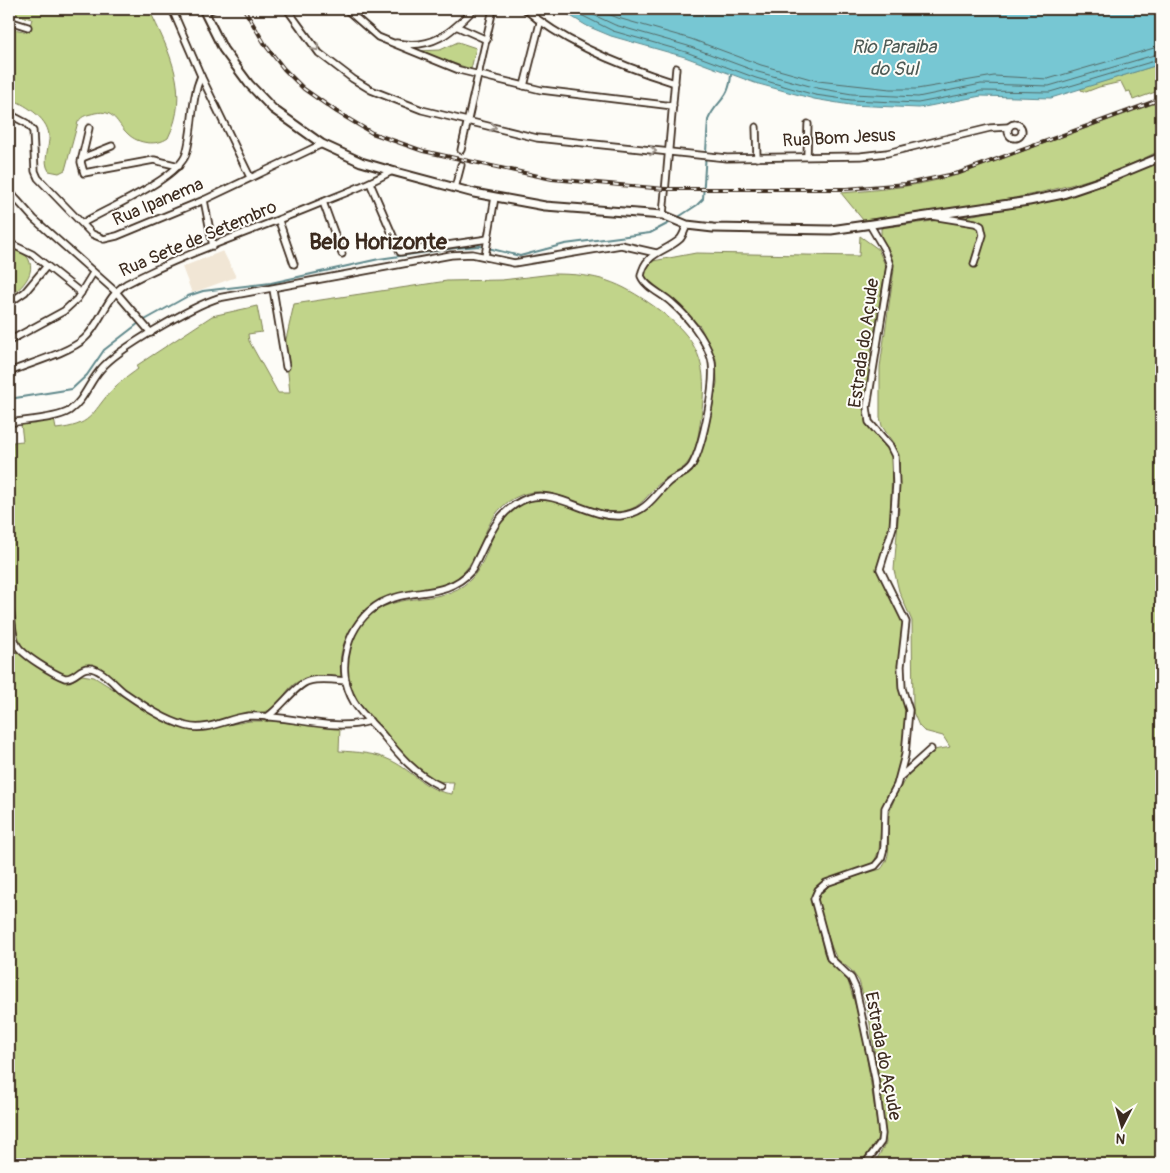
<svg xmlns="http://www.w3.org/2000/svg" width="1170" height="1173" font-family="Pangolin,sans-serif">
  <rect width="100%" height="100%" fill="#fdfcf7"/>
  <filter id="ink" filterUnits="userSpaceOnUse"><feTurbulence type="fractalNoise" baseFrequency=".02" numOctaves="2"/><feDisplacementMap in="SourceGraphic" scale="10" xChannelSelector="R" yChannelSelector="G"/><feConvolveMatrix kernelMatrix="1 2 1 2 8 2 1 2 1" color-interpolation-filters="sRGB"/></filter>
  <g filter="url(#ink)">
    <path fill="#f1e6d5" d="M 223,251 L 236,277 L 192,293 L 182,267 Z"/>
    <g fill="#c1d48a" stroke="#7e7f54">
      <path d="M 9,9 L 149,9 C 169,51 191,92 168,138 C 157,146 138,144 128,134 C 116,123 115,109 95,113 C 88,115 82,115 78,122 L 65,170 L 59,173 L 49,171 C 42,161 50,147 49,135 C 47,117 24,104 9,98 L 9,28 L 28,32 L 32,19 L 9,13 Z"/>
      <path d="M 458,42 L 476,48 L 471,69 L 417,51 L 440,50 Z"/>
      <path d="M 1161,64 L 1161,90 L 1133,100 L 1130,91 L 1126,92 L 1121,82 L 1099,87 L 1086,92 L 1081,90 L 1081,88 Z"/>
      <path d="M 1161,101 L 1161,150 C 1072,197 962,207 863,220 L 841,193 C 880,190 919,186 957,175 Z"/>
      <path d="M 1161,160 L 1161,1164 L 874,1164 L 886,1143 L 881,1090 L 868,1012 L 859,981 L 851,970 L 837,959 L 832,948 L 819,910 L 818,897 L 832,883 L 881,869 C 893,855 887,840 888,824 C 888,801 912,764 931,752 C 937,748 944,749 950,747 L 943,736 L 924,731 L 919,726 L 913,712 L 912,621 L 899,591 L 894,570 L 899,509 L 899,460 L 895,446 L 882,426 L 880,417 L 880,367 L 894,270 L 891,254 L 881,237 L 881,228 C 977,215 1073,204 1161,160 Z"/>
      <path d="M 860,236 L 878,249 L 886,267 L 871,350 L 865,410 L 892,455 L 892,461 L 890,531 L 878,569 L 903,621 L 898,666 L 902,694 L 907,709 L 903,750 L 895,780 L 883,804 L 879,850 L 875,860 L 871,865 L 858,870 L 824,880 L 813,891 L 811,898 L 824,953 L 828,960 L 848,981 L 862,1027 L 879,1136 L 863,1164 L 9,1164 L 9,618 L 16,649 L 51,675 L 70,682 L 82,675 L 94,677 L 164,721 L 181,727 L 200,730 L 250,721 L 268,721 L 340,727 L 339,751 C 357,752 376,753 392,761 C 414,772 426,791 452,794 L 454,782 C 445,782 437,782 429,777 C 410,765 354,704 349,683 C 346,665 349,644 359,628 C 389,584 438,611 470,580 C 495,555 487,514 529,501 C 551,493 572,510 594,515 C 605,517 617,516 628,517 L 669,484 L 692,470 L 697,461 L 708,429 L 717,383 L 716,359 L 700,326 L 644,277 L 646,269 L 653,261 L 696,253 L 859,256 Z"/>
      <path d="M 9,248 C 15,250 27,254 29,260 C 36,275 19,290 9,297 Z"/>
      <path d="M 553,274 C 598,274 618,281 655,307 C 699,339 709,363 701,417 C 699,431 697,449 689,461 C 683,471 670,474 662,481 C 651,490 644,504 631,509 C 593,523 558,480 521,495 C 482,510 486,551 461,575 C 439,594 410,588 385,598 C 370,603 359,618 350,631 C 341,645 338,662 342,679 C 325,677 301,674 289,689 C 283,696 280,704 272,709 C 261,715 249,712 238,716 C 224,720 209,725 194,725 C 166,725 115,683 92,667 L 65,677 L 24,652 L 17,641 L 14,620 L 9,604 L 9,486 L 13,442 L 23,441 L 21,424 L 54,419 L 56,429 C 92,425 90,415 111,391 C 118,383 129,376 138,369 L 136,366 L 212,316 L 257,306 L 262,332 L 248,334 L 249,341 L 278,393 L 290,393 L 285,344 L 294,304 L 447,281 L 502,280 Z"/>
    </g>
    <path fill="#77c7d3" stroke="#5f888b" d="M 559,9 L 1161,9 L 1161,64 L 1051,98 L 981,96 L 919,108 L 850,105 L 814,99 L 755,83 L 685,57 L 611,36 L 587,26 Z"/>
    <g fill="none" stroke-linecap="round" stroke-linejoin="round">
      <g stroke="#536966" stroke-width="1">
        <path d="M 569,9 L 613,31 L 686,52 L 756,78 L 815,95 L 851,100 L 918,103 L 981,91 L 1050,92 L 1161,59"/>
        <path d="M 581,9 L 615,25 L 688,46 L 758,72 L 817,88 L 852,94 L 918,97 L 981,84 L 1049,86 L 1161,53"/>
        <path d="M 596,9 L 618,18 L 691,39 L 761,65 L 818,81 L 890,89 L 917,89 L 994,76 L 1048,79 L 1161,46"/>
      </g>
      <g stroke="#5f888b" stroke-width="2">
        <path d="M 677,218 L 697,205 L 703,199 L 708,120 C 716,100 730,100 731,74"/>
        <path d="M 143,321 L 188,296 L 203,291 L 271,283 L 379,259 L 455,248 L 480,246 L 520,256 L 565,244 L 650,233 L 673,221"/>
        <path d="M 9,399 L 72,389 L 87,375 L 104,350 L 139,323"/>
      </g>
      <defs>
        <g id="minor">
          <path d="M 172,9 L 201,76 L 250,177"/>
          <path d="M 287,9 L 319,53 L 353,79 L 371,90 L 422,110 L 537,138 L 727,158 L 861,156 L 887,153 L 990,128 L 1009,127"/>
          <path d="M 346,9 L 378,37 L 459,70 L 541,90 L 673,106"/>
          <path d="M 525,9 C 565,44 624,67 675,83"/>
          <path d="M 204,12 L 213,9"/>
          <path d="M 9,21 L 28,27"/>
          <path d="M 458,27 L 487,40"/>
          <path d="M 396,43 C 432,50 451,33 474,9"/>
          <path d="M 524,86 L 540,23"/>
          <path d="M 9,114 L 26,123 L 33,131 L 35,171 L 38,178 L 92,234 L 104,239 L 117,236 L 204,200 L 322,144"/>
          <circle cx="1015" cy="131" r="7"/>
          <path d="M 756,127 L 757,158"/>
          <path d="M 89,128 L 81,162 L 84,173 L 154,160 L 179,166"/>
          <path d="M 461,150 L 493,9"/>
          <path d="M 807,156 L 808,124"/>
          <path d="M 82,158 L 112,146"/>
          <path d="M 370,183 L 400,252 L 488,239"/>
          <path d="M 455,188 L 461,165"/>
          <path d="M 9,191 L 34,219 L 116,292 L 151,333"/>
          <path d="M 204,200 L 213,246"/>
          <path d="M 323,202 L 342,254"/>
          <path d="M 663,215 L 676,68"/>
          <path d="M 932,216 L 975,223 L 981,226 L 983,235 L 974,264"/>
          <path d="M 279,221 L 294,264"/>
          <path d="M 83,223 C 106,209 178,179 186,154 C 194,128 190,101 201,76"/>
          <path d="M 9,243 L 32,254 L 81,293"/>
          <path d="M 485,256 L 495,197"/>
          <path d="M 273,289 L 286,367"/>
          <path d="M 9,303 L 25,292 L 46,267"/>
          <path d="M 9,341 L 64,311 L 77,299 L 93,273"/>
          <path d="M 9,372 C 28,364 70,352 84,339 C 101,324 106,296 126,284 C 191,250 262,228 330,199 C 351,191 372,182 392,171"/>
          <path d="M 9,423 C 25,420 56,419 69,411 C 84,401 89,382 101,369 C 117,349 193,306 218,298 L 451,255 L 472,254 L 514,263 L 621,245 L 656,253"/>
          <path d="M 9,607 C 13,619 11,634 17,645 C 22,655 54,674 65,678 C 75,679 79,668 88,668 C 101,667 116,687 125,693 C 144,706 164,720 186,726 C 208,732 227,718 249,716 C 289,714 331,733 370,721"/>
          <path d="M 267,717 C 281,708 296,684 309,681 C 321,678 334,680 346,681"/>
          <path d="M 900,777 L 931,749"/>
          <path d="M 440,786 C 415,774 399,755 382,734 C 373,724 361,714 354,702 C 334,669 347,622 381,603 C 411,587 446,600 472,570 C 487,542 495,510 528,498 C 557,489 589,518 620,516 C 627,515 635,513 641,509 C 653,502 660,488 671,480 C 678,475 687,474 692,465 C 703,446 717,378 711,358 C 705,338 687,316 672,303 C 663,294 646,288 641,276 C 645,252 666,252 680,239 C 683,236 685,229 687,225"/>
          <path d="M 865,1164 L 881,1142 L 882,1134 L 875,1078 L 856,989 L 851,978 L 830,958 L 814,899 L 818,890 L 826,883 L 875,866 L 881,859 L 884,848 L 885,808 L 897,785 L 905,755 L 909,710 L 902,688 L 901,666 L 906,622 L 880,569 L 893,527 L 896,485 L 895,456 L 890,446 L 869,422 L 867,407 L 890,265 L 884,249 L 870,225"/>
        </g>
        <path id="tertiary" d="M 203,9 L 223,49 L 249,84 L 273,109 L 322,144 L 361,162 L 392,171 L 474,193 L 545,206 L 663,215 L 687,225 L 713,228 L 831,230 L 1029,201 L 1063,194 L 1110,178 L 1161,157"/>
      </defs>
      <use href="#minor" stroke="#3b2a1e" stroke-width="9"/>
      <use href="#tertiary" stroke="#3b2a1e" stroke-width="11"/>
      <use href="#minor" stroke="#fdfcf7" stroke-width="5.5"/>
      <use href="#tertiary" stroke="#fdfcf7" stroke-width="7"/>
      <defs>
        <path id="rail" d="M 244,9 L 266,46 L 284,69 L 304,89 L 337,112 L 372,133 L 423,151 L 552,179 L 665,189 L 846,189 L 906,184 L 959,173 L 1161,99"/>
      </defs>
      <use href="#rail" stroke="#3b2a1e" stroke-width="4"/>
      <use href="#rail" stroke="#fdfcf7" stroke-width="2" stroke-dasharray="5.5" stroke-linecap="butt"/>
    </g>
    <defs><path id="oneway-chevron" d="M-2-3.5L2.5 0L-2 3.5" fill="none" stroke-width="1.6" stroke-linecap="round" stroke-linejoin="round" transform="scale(1.25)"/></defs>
    <g stroke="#9c938a">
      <use href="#oneway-chevron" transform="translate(316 48) rotate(48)"/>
      <use href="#oneway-chevron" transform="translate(493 127) rotate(14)"/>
      <use href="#oneway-chevron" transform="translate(653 151) rotate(5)"/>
    </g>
  </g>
  <g text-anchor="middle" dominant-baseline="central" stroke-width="4" stroke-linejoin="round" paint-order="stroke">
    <g font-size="18" fill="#3b2a1e" stroke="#fdfcf7">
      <text transform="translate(839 138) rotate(-3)">Rua Bom Jesus</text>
      <text transform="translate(158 202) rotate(-23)">Rua Ipanema</text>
      <text transform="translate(198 239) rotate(-23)">Rua Sete de Setembro</text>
      <text transform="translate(864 343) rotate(-82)">Estrada do Açude</text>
      <text transform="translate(883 1056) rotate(79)">Estrada do Açude</text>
    </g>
    <g font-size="19" font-style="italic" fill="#4d5954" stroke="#fdfcf7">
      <text x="894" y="47">Rio Paraiba<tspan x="894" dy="22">do Sul</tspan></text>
    </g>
    <g font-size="22" font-weight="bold" fill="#3b2a1e" stroke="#fdfcf7">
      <text x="378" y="242">Belo Horizonte</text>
    </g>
  </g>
  <rect width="1170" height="1173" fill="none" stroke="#fdfcf7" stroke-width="30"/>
  <rect x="15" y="15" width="1140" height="1143" fill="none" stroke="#3b2a1e" stroke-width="2" filter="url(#ink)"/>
  <g transform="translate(1122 1126) rotate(186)" stroke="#fdfcf7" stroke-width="4" paint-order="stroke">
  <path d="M0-4L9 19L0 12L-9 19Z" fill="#3b2a1e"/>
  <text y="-8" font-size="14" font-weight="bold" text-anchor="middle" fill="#3b2a1e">N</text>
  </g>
</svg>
